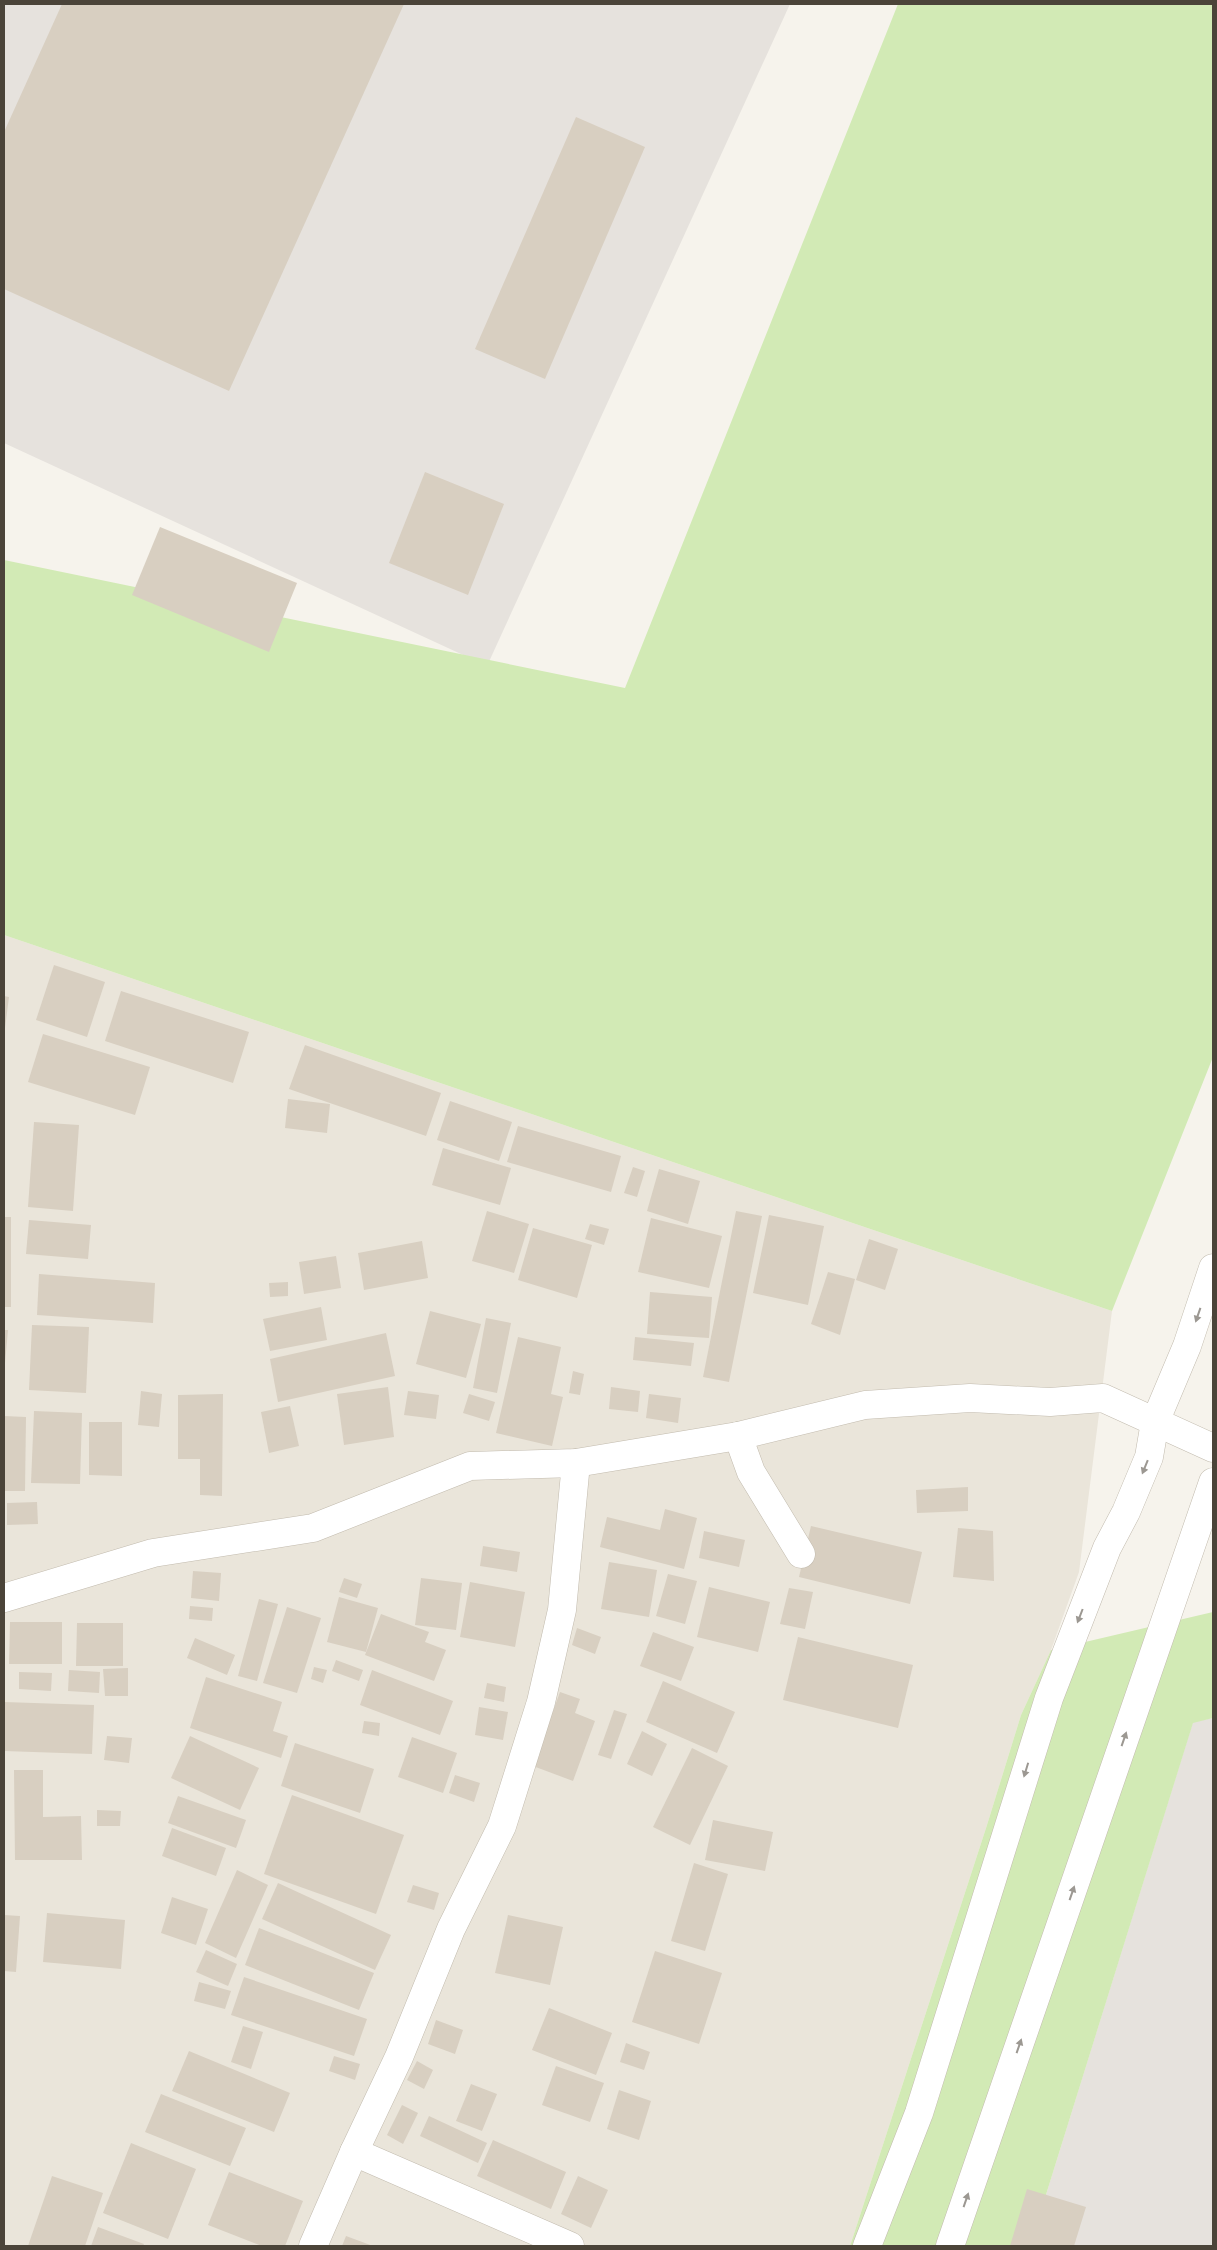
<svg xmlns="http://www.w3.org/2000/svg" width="1217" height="2250" font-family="Overpass,sans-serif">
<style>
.residential{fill:#eae5da}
.industrial{fill:#e6e2dd}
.green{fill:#d2eab5}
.building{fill:#d8cfc1}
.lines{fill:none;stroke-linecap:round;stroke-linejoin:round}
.minor-casing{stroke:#c2bbae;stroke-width:29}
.minor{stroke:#fff;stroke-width:28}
.oneway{fill:#9c9892}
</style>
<rect width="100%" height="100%" fill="#f6f3ec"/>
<path class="residential" d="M 4,935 L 1112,1311 L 1079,1572 L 1051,1650 L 1021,1715 L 987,1825 L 850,2246 L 4,2246 Z"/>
<g class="industrial">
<path d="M 4,4 L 790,4 L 487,666 L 4,443 Z"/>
<path d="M 1213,1718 L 1213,2246 L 1030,2246 L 1193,1722 Z"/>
</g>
<g class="green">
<path d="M 898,4 L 1213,4 L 1213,1057 L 1112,1311 L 4,935 L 4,560 L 625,688 Z"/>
<path d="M 1213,1612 L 1213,1718 L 1193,1723 L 1030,2246 L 850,2246 L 987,1825 L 1021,1715 L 1051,1650 Z"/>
</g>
<g class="building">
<path d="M 62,4 L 404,4 L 229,391 L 4,289 L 4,132 Z"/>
<path d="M 576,117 L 645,147 L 545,379 L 475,349 Z"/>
<path d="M 425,472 L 504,504 L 468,595 L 389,563 Z"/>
<path d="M 160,527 L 297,583 L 269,652 L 132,595 Z"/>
<path d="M 54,965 L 105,982 L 87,1037 L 36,1020 Z"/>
<path d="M 121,991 L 249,1032 L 233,1083 L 105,1041 Z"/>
<path d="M 4,996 L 9,997 L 5,1028 L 4,1028 Z"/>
<path d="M 43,1034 L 150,1067 L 135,1115 L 28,1082 Z"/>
<path d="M 305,1045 L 441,1093 L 426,1136 L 289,1089 Z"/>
<path d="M 288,1099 L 330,1104 L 327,1133 L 285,1128 Z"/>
<path d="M 450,1101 L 512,1122 L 499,1161 L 437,1140 Z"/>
<path d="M 34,1122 L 79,1125 L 73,1211 L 28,1207 Z"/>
<path d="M 518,1126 L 621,1156 L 611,1192 L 507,1162 Z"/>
<path d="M 443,1148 L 511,1168 L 500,1205 L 432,1185 Z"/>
<path d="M 633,1167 L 645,1171 L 637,1197 L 624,1193 Z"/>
<path d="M 659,1169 L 700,1181 L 688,1224 L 647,1211 Z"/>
<path d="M 487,1211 L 529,1224 L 514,1273 L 472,1261 Z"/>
<path d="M 736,1211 L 762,1216 L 729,1382 L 703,1377 Z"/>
<path d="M 769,1215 L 824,1226 L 808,1305 L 753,1293 Z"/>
<rect x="4" y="1217" width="7" height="90"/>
<path d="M 651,1218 L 722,1236 L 709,1288 L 638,1272 Z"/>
<path d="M 29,1220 L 91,1225 L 88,1259 L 26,1254 Z"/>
<path d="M 590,1224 L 609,1229 L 604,1245 L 585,1239 Z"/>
<path d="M 533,1228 L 592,1245 L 577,1298 L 518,1280 Z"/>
<path d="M 869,1239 L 898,1249 L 885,1290 L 856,1280 Z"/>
<path d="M 422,1241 L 428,1278 L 364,1290 L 358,1253 Z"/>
<path d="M 336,1256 L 341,1288 L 304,1294 L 299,1262 Z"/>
<path d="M 828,1272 L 855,1279 L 840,1335 L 811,1324 Z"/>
<path d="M 39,1274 L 155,1283 L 153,1323 L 37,1315 Z"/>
<path d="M 288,1282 L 288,1296 L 270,1297 L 269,1283 Z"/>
<path d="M 650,1292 L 712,1297 L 709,1338 L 647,1334 Z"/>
<path d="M 321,1307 L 327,1340 L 270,1351 L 263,1319 Z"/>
<path d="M 430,1311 L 481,1324 L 466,1378 L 416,1364 Z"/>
<path d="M 486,1318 L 511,1323 L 497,1393 L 473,1388 Z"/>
<path d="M 32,1325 L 89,1327 L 86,1393 L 29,1390 Z"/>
<path d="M 4,1330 L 8,1330 L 5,1363 L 4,1363 Z"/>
<path d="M 386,1333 L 395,1376 L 278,1402 L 270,1359 Z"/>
<path d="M 518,1337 L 561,1347 L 551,1394 L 563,1397 L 552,1446 L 496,1433 Z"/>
<path d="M 635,1337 L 694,1343 L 691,1366 L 633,1360 Z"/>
<path d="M 573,1371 L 584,1374 L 580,1395 L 569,1393 Z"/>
<path d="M 388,1387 L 394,1437 L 344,1445 L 337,1394 Z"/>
<path d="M 611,1387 L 640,1391 L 638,1412 L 609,1409 Z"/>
<path d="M 141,1391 L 162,1394 L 159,1427 L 138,1425 Z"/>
<path d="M 408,1391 L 439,1395 L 436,1419 L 404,1415 Z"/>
<path d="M 223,1394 L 222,1496 L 200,1495 L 200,1459 L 178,1459 L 178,1395 Z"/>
<path d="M 469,1394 L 495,1402 L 489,1421 L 463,1413 Z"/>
<path d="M 649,1394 L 681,1398 L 678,1423 L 646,1418 Z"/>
<path d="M 290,1406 L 299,1446 L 269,1453 L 261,1412 Z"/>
<path d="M 34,1411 L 82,1413 L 80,1484 L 31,1483 Z"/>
<path d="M 4,1416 L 26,1417 L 25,1491 L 4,1491 Z"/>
<path d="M 89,1422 L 122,1422 L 122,1476 L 89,1475 Z"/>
<path d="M 968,1487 L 968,1511 L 917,1513 L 916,1490 Z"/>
<path d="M 37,1502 L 38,1524 L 7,1525 L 7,1503 Z"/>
<path d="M 665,1509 L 697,1518 L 684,1569 L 600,1547 L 607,1517 L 660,1530 Z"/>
<path d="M 811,1526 L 922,1552 L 910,1604 L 799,1577 Z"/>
<path d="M 958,1528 L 993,1531 L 994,1581 L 953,1577 Z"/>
<path d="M 704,1531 L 745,1540 L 739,1567 L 699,1558 Z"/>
<path d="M 483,1546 L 520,1552 L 517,1572 L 480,1566 Z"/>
<path d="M 609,1562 L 657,1570 L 649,1617 L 601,1609 Z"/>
<path d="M 193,1571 L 221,1573 L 219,1601 L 191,1598 Z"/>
<path d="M 668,1574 L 697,1581 L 685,1624 L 656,1616 Z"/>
<path d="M 344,1578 L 362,1584 L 357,1598 L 339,1592 Z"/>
<path d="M 421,1578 L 462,1583 L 456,1630 L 415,1625 Z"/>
<path d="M 470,1582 L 525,1592 L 515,1647 L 460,1637 Z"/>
<path d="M 709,1587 L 770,1602 L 758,1652 L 697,1637 Z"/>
<path d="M 789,1588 L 813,1592 L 805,1629 L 780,1624 Z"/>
<path d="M 339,1597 L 378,1608 L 366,1652 L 327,1642 Z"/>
<path d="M 259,1599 L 278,1604 L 257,1681 L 238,1676 Z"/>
<path d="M 190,1606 L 213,1608 L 212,1621 L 189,1619 Z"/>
<path d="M 287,1607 L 321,1618 L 297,1693 L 263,1683 Z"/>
<path d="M 381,1614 L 429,1632 L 425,1642 L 446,1650 L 434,1681 L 365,1655 Z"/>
<path d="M 10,1622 L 62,1622 L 62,1664 L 9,1664 Z"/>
<path d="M 77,1623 L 123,1623 L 123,1666 L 76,1666 Z"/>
<path d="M 577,1628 L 601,1637 L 595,1654 L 572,1645 Z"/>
<path d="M 653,1632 L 694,1647 L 681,1681 L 640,1666 Z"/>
<path d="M 798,1637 L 913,1665 L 898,1728 L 783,1700 Z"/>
<path d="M 195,1638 L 235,1655 L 227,1675 L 187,1658 Z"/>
<path d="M 336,1660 L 363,1670 L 359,1681 L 332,1671 Z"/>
<path d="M 314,1667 L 327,1670 L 323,1683 L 311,1679 Z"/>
<path d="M 128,1668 L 128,1696 L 105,1696 L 103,1669 Z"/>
<path d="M 69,1670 L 100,1672 L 99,1693 L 68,1691 Z"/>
<path d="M 372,1670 L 453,1701 L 440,1735 L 360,1705 Z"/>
<path d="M 19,1672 L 52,1673 L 51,1691 L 19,1689 Z"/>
<path d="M 206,1677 L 282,1702 L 273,1731 L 288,1736 L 281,1758 L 190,1728 Z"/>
<path d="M 663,1681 L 735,1712 L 717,1753 L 646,1722 Z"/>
<path d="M 487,1683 L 506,1687 L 504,1702 L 484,1698 Z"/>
<path d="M 560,1692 L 580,1699 L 575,1713 L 595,1721 L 573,1781 L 533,1766 Z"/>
<path d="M 4,1702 L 94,1705 L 92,1754 L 4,1751 Z"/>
<path d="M 479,1707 L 508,1712 L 503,1740 L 475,1735 Z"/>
<path d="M 614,1710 L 627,1714 L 611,1759 L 598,1755 Z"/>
<path d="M 364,1721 L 380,1723 L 379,1736 L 362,1733 Z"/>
<path d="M 642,1731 L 667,1744 L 652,1776 L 627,1764 Z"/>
<path d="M 107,1736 L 132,1738 L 129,1763 L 104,1760 Z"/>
<path d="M 190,1736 L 259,1768 L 240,1810 L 171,1778 Z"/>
<path d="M 412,1737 L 457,1753 L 443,1793 L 398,1777 Z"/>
<path d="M 295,1743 L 374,1769 L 360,1813 L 281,1786 Z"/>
<path d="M 692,1748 L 728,1766 L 690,1845 L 653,1827 Z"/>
<path d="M 14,1770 L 43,1770 L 43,1817 L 81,1816 L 82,1860 L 15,1860 Z"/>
<path d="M 455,1775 L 480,1783 L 474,1802 L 449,1793 Z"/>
<path d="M 292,1795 L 404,1835 L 376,1914 L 264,1874 Z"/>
<path d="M 178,1796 L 246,1820 L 236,1848 L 168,1823 Z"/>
<path d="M 97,1810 L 121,1811 L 120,1826 L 97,1826 Z"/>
<path d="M 713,1820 L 773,1832 L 765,1871 L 705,1860 Z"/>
<path d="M 172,1828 L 226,1848 L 216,1876 L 162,1856 Z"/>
<path d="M 694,1863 L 728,1874 L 705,1951 L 671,1941 Z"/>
<path d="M 237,1870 L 268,1885 L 236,1958 L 205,1943 Z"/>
<path d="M 278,1883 L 391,1935 L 375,1970 L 262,1919 Z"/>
<path d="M 413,1885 L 439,1893 L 434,1910 L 407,1902 Z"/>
<path d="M 172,1897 L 208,1909 L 196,1945 L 161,1933 Z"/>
<path d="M 47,1913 L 125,1920 L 121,1969 L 43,1962 Z"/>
<path d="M 4,1915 L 20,1916 L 16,1972 L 4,1971 Z"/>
<path d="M 508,1915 L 563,1927 L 550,1985 L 495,1973 Z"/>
<path d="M 259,1928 L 374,1973 L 359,2010 L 245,1965 Z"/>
<path d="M 206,1950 L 237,1964 L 228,1986 L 196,1972 Z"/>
<path d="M 655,1951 L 722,1973 L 699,2044 L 632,2022 Z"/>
<path d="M 244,1977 L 367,2019 L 354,2056 L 231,2015 Z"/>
<path d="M 199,1982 L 231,1991 L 225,2009 L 194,2001 Z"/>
<path d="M 549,2008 L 612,2033 L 596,2075 L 532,2050 Z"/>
<path d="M 436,2020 L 463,2030 L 455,2054 L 428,2044 Z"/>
<path d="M 243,2026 L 263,2032 L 251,2069 L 231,2062 Z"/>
<path d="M 626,2043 L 650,2052 L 644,2070 L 620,2062 Z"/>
<path d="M 189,2051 L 290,2093 L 274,2132 L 172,2091 Z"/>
<path d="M 334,2056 L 360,2064 L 355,2080 L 329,2071 Z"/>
<path d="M 417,2061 L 433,2070 L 424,2089 L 407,2080 Z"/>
<path d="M 556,2066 L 604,2083 L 590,2122 L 542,2105 Z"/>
<path d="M 471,2084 L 497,2094 L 482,2131 L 456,2121 Z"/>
<path d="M 619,2090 L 651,2101 L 639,2140 L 607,2129 Z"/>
<path d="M 161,2094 L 246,2128 L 230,2166 L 145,2132 Z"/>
<path d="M 402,2105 L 418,2113 L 403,2144 L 387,2135 Z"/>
<path d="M 429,2116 L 487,2143 L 478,2163 L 420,2136 Z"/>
<path d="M 493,2140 L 566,2172 L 551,2209 L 477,2176 Z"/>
<path d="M 131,2143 L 196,2169 L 168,2239 L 103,2213 Z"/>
<path d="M 229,2172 L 303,2201 L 285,2246 L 262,2246 L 208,2225 Z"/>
<path d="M 52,2176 L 103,2193 L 85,2246 L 28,2246 Z"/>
<path d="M 578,2176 L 608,2190 L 591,2228 L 561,2214 Z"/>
<path d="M 1027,2189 L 1086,2207 L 1074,2246 L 1010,2246 Z"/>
<path d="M 98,2227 L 144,2244 L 143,2246 L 91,2246 Z"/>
<path d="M 346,2236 L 373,2246 L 342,2246 Z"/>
</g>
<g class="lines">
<g class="minor-casing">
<g id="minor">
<path d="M 738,1436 L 751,1472 L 801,1554"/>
<path d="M 4,1598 L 153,1553 L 313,1528 L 470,1466 L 576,1463 L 738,1436 L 865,1405 L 970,1398 L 1050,1402 L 1103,1398 L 1213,1448"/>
<path d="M 354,2152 L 570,2246"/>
<path d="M 313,2246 L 354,2152 L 399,2057 L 451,1929 L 502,1826 L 541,1702 L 562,1610 L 576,1463"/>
<path d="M 867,2246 L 919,2113 L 1049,1698 L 1107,1548 L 1126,1512 L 1149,1457 L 1155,1422 L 1187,1346 L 1213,1268"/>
<path d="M 950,2246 L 1213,1482"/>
</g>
</g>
<use href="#minor" class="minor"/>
</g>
<defs><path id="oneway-solid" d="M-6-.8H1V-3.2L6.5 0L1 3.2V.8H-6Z" transform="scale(1.25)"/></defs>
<g class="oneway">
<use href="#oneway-solid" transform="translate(1198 1315) rotate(109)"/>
<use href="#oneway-solid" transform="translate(1145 1467) rotate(112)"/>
<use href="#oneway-solid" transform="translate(1080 1616) rotate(111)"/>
<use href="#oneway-solid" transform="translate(1124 1739) rotate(-71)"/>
<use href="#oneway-solid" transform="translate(1026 1770) rotate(107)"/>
<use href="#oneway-solid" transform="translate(1072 1893) rotate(-71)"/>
<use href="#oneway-solid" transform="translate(1019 2046) rotate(-71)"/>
<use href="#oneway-solid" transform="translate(966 2200) rotate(-71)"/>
</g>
<rect width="1217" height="2250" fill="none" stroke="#4b4439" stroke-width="10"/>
</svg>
